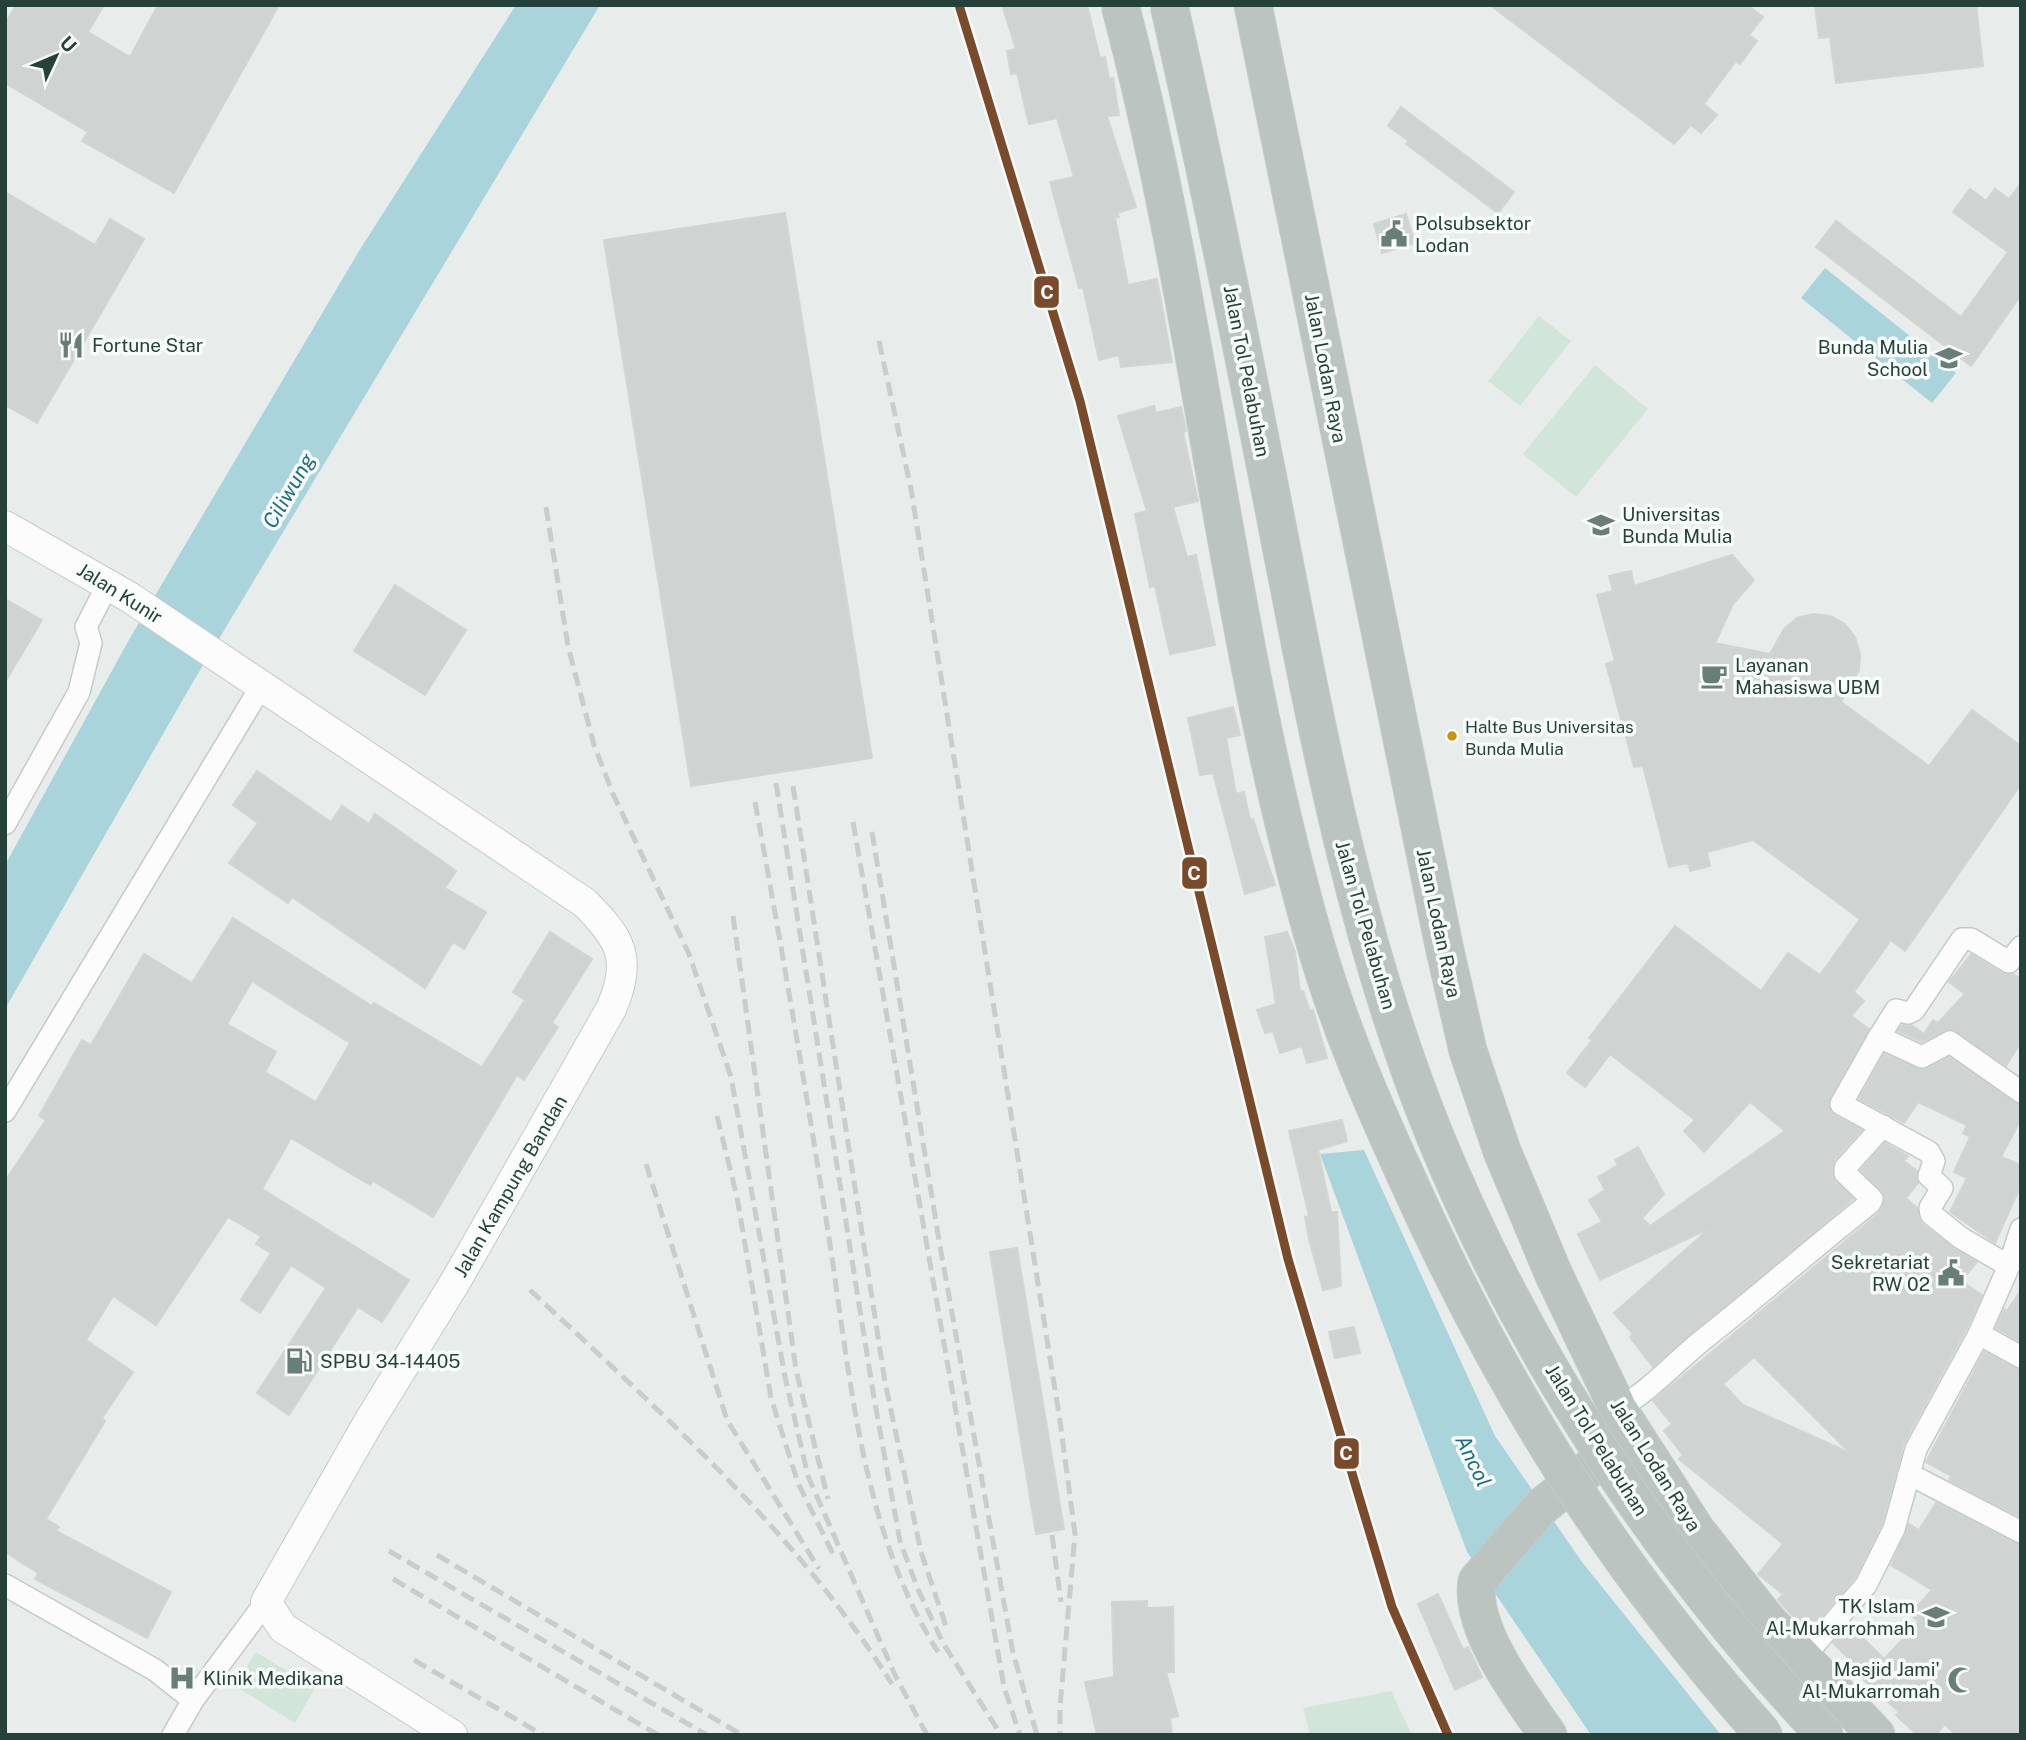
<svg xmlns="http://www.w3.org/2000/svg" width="2026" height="1740" font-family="'Public Sans',sans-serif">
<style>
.green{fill:#d1e6d8}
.water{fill:#a9d4db}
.building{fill:#cfd4d2;stroke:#d1d6d4;stroke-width:2;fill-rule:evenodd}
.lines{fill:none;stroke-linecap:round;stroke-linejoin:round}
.street-casing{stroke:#c5cac8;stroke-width:24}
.secondary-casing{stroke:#c3cbc8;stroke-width:32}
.highway-casing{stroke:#c3ccc9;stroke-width:39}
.street{stroke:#fcfcfc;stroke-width:21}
.secondary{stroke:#fcfcfc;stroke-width:30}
.highway{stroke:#bcc4c2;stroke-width:37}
.rail{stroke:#c9cdcc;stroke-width:5;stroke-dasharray:14 7;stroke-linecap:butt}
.highway-bridge-casing{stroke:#c3ccc9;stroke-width:39;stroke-linecap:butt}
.highway-bridge{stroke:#bcc4c2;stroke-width:37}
.rail-1-casing{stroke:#f7fbf9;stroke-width:14}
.rail-1{stroke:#7a4b2a;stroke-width:9}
.bus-dot{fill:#cd920c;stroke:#f7fbf9;stroke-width:2.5}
.labels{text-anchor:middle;stroke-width:7;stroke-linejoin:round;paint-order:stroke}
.bus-label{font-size:17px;fill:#24423a;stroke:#f7fbf9;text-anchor:start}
.poi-label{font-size:19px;fill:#24423a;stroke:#f7fbf9;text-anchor:start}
.street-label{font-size:19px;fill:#24423a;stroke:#f7fbf9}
.water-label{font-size:21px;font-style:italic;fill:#1c6f80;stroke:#f7fbf9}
.line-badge{stroke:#f7fbf9;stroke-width:2.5}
.badge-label{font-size:19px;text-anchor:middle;font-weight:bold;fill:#fff}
</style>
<rect width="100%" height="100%" fill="#e8edeb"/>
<g class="green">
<path d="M 1539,316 L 1571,341 L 1520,406 L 1488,381 Z"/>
<path d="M 1595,365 L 1648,409 L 1576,497 L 1523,454 Z"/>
<path d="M 256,1652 L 315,1688 L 295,1723 L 235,1686 Z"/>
<path d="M 1391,1691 L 1412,1735 L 1310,1735 L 1303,1708 Z"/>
</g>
<g class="water">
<path d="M 516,5 L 600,5 L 193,682 L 5,1009 L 5,865 L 130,638 L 359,251 Z"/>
<path d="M 1825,268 L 1956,373 L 1932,403 L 1801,298 Z"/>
<path d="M 1364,1150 L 1495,1436 L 1582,1562 L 1721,1735 L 1591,1735 L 1467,1552 L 1320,1154 Z"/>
</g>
<g class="building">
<path d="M 16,5 L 104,5 L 88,32 L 130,57 L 158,5 L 279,5 L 174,193 L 82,141 L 88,132 L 5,83 L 5,24 Z"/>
<path d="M 1002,5 L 1087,5 L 1100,58 L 1105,57 L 1109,79 L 1113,78 L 1119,115 L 1107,116 L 1136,207 L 1117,213 L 1119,217 L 1115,218 L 1128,285 L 1157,279 L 1172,362 L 1121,367 L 1119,355 L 1099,360 L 1083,287 L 1079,288 L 1050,182 L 1074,177 L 1057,118 L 1029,124 L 1017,73 L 1011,74 L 1007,51 L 1016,49 Z"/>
<path d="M 1490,5 L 1747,5 L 1763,17 L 1749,35 L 1757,41 L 1740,64 L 1736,61 L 1704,104 L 1717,115 L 1701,133 L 1691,125 L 1674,144 Z"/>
<path d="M 1815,5 L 1976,5 L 1983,66 L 1836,83 L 1830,37 L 1819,38 Z"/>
<path d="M 1401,107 L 1514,192 L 1498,213 L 1406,144 L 1409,141 L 1388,126 Z"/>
<path d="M 2021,183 L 2021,295 L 1971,366 L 1816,247 L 1836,221 L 1961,317 L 2008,252 L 1953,212 L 1970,189 L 1986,201 L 1995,189 L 2009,199 Z"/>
<path d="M 5,192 L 95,245 L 110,219 L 144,239 L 37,423 L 5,405 Z"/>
<path d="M 785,213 L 872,758 L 691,786 L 604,240 Z"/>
<path d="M 1406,214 L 1415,243 L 1382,253 L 1374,224 Z"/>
<path d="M 1154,406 L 1156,413 L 1181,407 L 1186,431 L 1183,432 L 1198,501 L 1173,507 L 1187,557 L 1196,555 L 1215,645 L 1170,654 L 1155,586 L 1150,587 L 1135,514 L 1147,511 L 1118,416 Z"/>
<path d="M 1732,555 L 1754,580 L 1733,604 L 1715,643 L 1770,654 L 1784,629 L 1797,618 L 1813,614 L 1830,616 L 1845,624 L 1855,637 L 1860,654 L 1859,670 L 1841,702 L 1929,766 L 1972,710 L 2021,746 L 2021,784 L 1905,951 L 1891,940 L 1854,992 L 1864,1001 L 1851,1016 L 1869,1029 L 1828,1103 L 1834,1115 L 1862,1130 L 1835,1159 L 1832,1168 L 1836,1182 L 1853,1199 L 1653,1367 L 1630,1337 L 1633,1334 L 1614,1313 L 1710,1228 L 1600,1280 L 1578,1234 L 1602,1222 L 1589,1200 L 1605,1190 L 1598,1177 L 1618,1165 L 1615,1160 L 1638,1147 L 1664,1194 L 1642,1218 L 1650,1226 L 1785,1131 L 1750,1102 L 1704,1152 L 1684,1131 L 1695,1120 L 1610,1054 L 1585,1087 L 1567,1073 L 1592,1040 L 1589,1038 L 1675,926 L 1761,991 L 1788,953 L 1820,975 L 1860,919 L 1753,840 L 1707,852 L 1710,866 L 1690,871 L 1688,863 L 1669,867 L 1643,766 L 1634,767 L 1606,664 L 1615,661 L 1597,595 L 1613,591 L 1609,576 L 1631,571 L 1634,586 Z"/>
<path d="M 395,585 L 466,630 L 425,695 L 354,651 Z"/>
<path d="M 5,599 L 42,620 L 5,682 Z"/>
<path d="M 1233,707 L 1240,735 L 1226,738 L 1236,794 L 1244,792 L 1250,820 L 1253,819 L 1275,885 L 1245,894 L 1213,773 L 1200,775 L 1188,718 Z"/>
<path d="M 257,771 L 331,822 L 342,806 L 369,824 L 375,814 L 456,871 L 445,888 L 486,912 L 464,949 L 453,942 L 425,988 L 292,897 L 288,903 L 229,863 L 258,823 L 233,805 Z"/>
<path d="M 233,918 L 372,1006 L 374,1003 L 482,1067 L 525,1000 L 513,992 L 550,932 L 592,959 L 552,1023 L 558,1027 L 524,1080 L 517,1075 L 433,1217 L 373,1181 L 370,1185 L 291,1138 L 262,1189 L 409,1280 L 382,1322 L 358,1307 L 289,1415 L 257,1393 L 326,1288 L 291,1265 L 260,1313 L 241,1300 L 271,1253 L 256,1244 L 261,1236 L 228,1217 L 156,1325 L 113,1296 L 86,1340 L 133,1372 L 102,1418 L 105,1421 L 46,1519 L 59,1527 L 56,1531 L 171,1592 L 147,1638 L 35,1579 L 38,1573 L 5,1552 L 5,1181 L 46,1120 L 39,1116 L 82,1040 L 91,1045 L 144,954 L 192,983 ZM 252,981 L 350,1043 L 316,1102 L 265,1072 L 276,1052 L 227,1024 Z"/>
<path d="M 1287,932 L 1295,952 L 1300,992 L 1303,991 L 1310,1011 L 1313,1010 L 1327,1058 L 1307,1063 L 1302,1046 L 1280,1053 L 1273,1031 L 1265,1033 L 1257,1010 L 1276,1004 L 1265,937 Z"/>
<path d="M 1971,954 L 2002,973 L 2013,974 L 2021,979 L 2021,1042 L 2006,1066 L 1952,1029 L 1922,1042 L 1898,1031 L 1903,1025 L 1911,1025 L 1924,1034 L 1933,1020 L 1938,1023 L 1965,994 L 1949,982 Z"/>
<path d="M 1884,1054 L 1922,1070 L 1949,1057 L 2021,1105 L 2021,1119 L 2001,1157 L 2021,1165 L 2021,1185 L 1995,1243 L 1950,1212 L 1967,1178 L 1954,1172 L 1970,1137 L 1963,1133 L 1967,1125 L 1918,1102 L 1904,1123 L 1859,1099 Z"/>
<path d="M 1342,1120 L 1347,1141 L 1318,1150 L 1331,1212 L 1337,1212 L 1341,1286 L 1323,1290 L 1309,1239 L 1305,1217 L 1309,1216 L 1289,1131 Z"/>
<path d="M 1885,1143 L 1908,1156 L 1904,1161 L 1917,1171 L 1918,1183 L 1906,1198 L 1917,1208 L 1922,1224 L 1977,1262 L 1961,1281 L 1982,1295 L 1967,1328 L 1904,1443 L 1882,1524 L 1855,1578 L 1808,1632 L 1778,1600 L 1783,1594 L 1758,1574 L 1783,1544 L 1679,1459 L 1683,1455 L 1664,1431 L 1672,1424 L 1653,1401 L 1879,1213 L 1885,1196 L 1861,1170 ZM 1754,1357 L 1850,1453 L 1743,1405 L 1723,1384 Z"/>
<path d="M 1017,1248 L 1064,1529 L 1036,1534 L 990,1252 Z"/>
<path d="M 2021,1290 L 2021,1342 L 1996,1328 L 2004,1309 L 2007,1311 Z"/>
<path d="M 1354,1327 L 1360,1353 L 1335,1358 L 1329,1332 Z"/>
<path d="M 1984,1352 L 2021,1370 L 2021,1517 L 1949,1480 L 1951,1476 L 1926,1462 Z"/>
<path d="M 1936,1503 L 2021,1545 L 2021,1735 L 1956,1735 L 1945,1724 L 1936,1735 L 1917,1735 L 1896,1715 L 1899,1712 L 1864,1680 L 1867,1677 L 1833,1643 L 1849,1624 L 1884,1659 L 1919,1622 L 1910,1614 L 1932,1590 L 1891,1565 L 1909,1524 L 1919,1530 Z"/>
<path d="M 1438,1594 L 1463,1650 L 1468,1647 L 1482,1677 L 1455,1690 L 1418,1604 Z"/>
<path d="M 1147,1601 L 1147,1608 L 1173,1607 L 1174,1672 L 1166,1672 L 1178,1716 L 1170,1718 L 1172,1735 L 1097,1735 L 1085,1682 L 1114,1677 L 1112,1602 Z"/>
</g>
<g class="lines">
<g class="street-casing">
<g id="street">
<path d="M 5,824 L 79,692 L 91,643 L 86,627 L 108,584"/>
<path d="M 1879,1037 L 1896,1010 L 1908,1013 L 1914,1010 L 1962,939 L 1971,939 L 2009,962 L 2021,947"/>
<path d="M 5,1111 L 262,685"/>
<path d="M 2009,1266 L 1961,1238 L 1931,1214 L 1930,1208 L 1942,1188 L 1929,1176 L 1934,1161 L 1929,1152 L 1841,1104 L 1879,1037 L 1922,1057 L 1950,1042 L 2021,1092"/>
<path d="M 1979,1334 L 2021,1357"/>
<path d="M 1618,1409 C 1651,1390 1676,1361 1705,1338 C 1761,1294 1814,1247 1870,1203 L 1872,1199 L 1845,1173 L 1845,1168 L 1883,1126"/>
<path d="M 1909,1474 L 2021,1532"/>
<path d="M 5,1585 L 155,1670 L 193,1700"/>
<path d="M 1802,1659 L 1866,1585 L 1894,1529 L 1916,1449 L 1979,1334 L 2009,1266 L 2021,1229"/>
<path d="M 173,1735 L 193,1700 L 266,1602"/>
</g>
</g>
<g class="secondary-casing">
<path id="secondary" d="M 5,526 L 129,597 L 585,903 C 621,939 633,960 611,1009 L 454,1284 L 370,1420 L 266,1602 L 283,1628 L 452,1735"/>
</g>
<g class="highway-casing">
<g id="highway">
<path d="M 1253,5 L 1444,946 L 1468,1051 L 1502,1151 L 1554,1275 L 1618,1409 L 1696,1530 L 1766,1619 L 1876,1735"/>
<path d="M 1548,1735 C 1521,1696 1469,1629 1477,1581 L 1540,1508 L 1629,1437"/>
</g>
</g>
<use href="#street" class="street"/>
<use href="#secondary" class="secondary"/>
<use href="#highway" class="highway"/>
<g class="rail">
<path d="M 879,341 L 911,489 L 1060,1421 L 1075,1534 L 1060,1707 L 1060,1735"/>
<path d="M 546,507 L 568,646 L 594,745 L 613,794 L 689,954 L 731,1077 L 785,1377 L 808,1476 L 895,1675 L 927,1735"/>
<path d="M 776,783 L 874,1398 L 900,1541 L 917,1587 L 943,1643 L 1001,1735"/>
<path d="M 793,786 L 885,1382 L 921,1552 L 948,1632"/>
<path d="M 755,802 C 781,943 805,1084 827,1225 C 850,1369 859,1526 938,1652"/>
<path d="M 853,822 L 1004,1687 L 1020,1735"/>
<path d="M 872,832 L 940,1246 L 1013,1653 L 1037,1735"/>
<path d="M 733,916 L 796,1370 L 828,1499"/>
<path d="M 717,1116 L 737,1197 L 771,1398 L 798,1483 L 833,1554"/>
<path d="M 646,1164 L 727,1420 L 819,1569"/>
<path d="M 530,1290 C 660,1412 797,1532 892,1684"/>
<path d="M 1052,1535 L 1061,1602"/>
<path d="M 389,1551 L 707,1735"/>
<path d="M 437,1555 L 742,1735"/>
<path d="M 393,1579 L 658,1735"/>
<path d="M 414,1660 L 543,1735"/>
</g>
<g class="highway-bridge-casing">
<g id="highway-bridge">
<path d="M 1120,5 C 1202,315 1227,638 1316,946 C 1339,1025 1371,1100 1405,1174 C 1500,1386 1609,1562 1764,1735"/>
<path d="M 1169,5 C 1211,190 1248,375 1284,561 C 1322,756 1360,952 1435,1136 C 1526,1358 1660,1561 1825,1735"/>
</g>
</g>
<use href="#highway-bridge" class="highway-bridge"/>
<g class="rail-1-casing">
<path id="rail-1" d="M 959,5 L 1080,401 L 1288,1259 L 1392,1607 L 1448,1735"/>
</g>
<use href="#rail-1" class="rail-1"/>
</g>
<defs>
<g id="civic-bare" transform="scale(2.1)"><path d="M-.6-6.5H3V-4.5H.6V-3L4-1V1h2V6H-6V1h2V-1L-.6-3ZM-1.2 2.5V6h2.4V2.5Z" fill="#697e78" stroke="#f7fbf9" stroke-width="2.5" paint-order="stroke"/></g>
<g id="restaurant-bare" transform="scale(2.1)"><path d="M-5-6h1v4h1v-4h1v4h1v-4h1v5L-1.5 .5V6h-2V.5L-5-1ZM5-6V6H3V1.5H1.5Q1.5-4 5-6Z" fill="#697e78" stroke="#f7fbf9" stroke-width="2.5" paint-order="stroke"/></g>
<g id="school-bare" transform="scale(2.1)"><path d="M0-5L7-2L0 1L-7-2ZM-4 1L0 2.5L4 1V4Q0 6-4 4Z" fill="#697e78" stroke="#f7fbf9" stroke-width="2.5" paint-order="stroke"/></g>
<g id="university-bare" transform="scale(2.1)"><path d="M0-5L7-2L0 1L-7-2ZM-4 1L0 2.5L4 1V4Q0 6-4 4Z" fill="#697e78" stroke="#f7fbf9" stroke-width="2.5" paint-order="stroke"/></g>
<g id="cafe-bare" transform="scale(2.1)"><path d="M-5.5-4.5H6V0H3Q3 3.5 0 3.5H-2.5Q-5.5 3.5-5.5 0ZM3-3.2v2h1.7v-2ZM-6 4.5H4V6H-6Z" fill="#697e78" stroke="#f7fbf9" stroke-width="2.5" paint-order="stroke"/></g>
<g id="fuel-bare" transform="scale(2.1)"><path d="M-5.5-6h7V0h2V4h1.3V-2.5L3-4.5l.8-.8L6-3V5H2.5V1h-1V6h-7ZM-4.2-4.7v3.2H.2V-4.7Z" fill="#697e78" stroke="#f7fbf9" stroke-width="2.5" paint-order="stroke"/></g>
<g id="hospital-bare" transform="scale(2.1)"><path d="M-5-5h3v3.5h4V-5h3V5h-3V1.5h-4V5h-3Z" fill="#697e78" stroke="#f7fbf9" stroke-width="2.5" paint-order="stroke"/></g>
<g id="mosque-bare" transform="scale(2.1)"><path d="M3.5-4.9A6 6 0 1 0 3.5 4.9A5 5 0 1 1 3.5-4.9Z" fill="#697e78" stroke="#f7fbf9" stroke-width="2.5" paint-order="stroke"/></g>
</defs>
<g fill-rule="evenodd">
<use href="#civic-bare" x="1394" y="234"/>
<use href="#restaurant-bare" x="71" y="345"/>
<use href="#school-bare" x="1949" y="358"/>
<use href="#university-bare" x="1601" y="525"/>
<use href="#cafe-bare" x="1714" y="676"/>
<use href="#civic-bare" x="1951" y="1273"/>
<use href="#fuel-bare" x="299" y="1361"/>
<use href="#school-bare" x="1936" y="1617"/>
<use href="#hospital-bare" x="182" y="1678"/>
<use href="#mosque-bare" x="1961" y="1680"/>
</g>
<circle class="bus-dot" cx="1452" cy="736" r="6"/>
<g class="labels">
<g class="bus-label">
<text x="1465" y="733">Halte Bus Universitas<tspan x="1465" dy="22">Bunda Mulia</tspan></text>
</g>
<g class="poi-label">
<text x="1415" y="230">Polsubsektor<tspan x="1415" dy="22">Lodan</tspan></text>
<text x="92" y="352">Fortune Star</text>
<text x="1928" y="354" text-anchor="end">Bunda Mulia<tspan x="1928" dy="22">School</tspan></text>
<text x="1622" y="521">Universitas<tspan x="1622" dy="22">Bunda Mulia</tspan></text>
<text x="1735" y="672">Layanan<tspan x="1735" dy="22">Mahasiswa UBM</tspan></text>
<text x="1930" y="1269" text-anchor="end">Sekretariat<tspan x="1930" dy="22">RW 02</tspan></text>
<text x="320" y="1368">SPBU 34-14405</text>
<text x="1915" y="1613" text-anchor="end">TK Islam<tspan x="1915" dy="22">Al-Mukarrohmah</tspan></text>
<text x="1940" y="1676" text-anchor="end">Masjid Jami'<tspan x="1940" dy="22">Al-Mukarromah</tspan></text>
<text x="203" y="1685">Klinik Medikana</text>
</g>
<g class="street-label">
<text transform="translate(1326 368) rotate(79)" y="7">Jalan Lodan Raya</text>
<text transform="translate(1247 371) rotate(79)" y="7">Jalan Tol Pelabuhan</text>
<text transform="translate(120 593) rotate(32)" y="7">Jalan Kunir</text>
<text transform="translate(1439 923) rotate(78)" y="7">Jalan Lodan Raya</text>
<text transform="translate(1366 925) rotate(74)" y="7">Jalan Tol Pelabuhan</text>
<text transform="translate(510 1186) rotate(-60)" y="7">Jalan Kampung Bandan</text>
<text transform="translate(1597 1440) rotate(58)" y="7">Jalan Tol Pelabuhan</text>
<text transform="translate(1656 1465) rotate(58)" y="7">Jalan Lodan Raya</text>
</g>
<g class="water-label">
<text transform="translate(289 491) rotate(-60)" y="7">Ciliwung</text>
<text transform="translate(1473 1461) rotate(64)" y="7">Ancol</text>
</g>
</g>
<g class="line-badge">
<rect x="1033" y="275" width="27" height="34" rx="7" fill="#7a4b2a"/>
<rect x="1181" y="856" width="27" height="34" rx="7" fill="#7a4b2a"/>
<rect x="1333" y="1437" width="27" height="33" rx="7" fill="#7a4b2a"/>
</g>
<g class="badge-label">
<text x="1047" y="299">C</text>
<text x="1194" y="880">C</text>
<text x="1346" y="1460">C</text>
</g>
<rect width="2026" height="1740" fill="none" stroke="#24423a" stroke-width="14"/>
<g transform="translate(56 56) rotate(46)" stroke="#f7fbf9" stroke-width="5" paint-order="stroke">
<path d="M0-5L12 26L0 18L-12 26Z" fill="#24423a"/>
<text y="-10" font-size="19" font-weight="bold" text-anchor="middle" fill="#24423a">U</text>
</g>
</svg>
